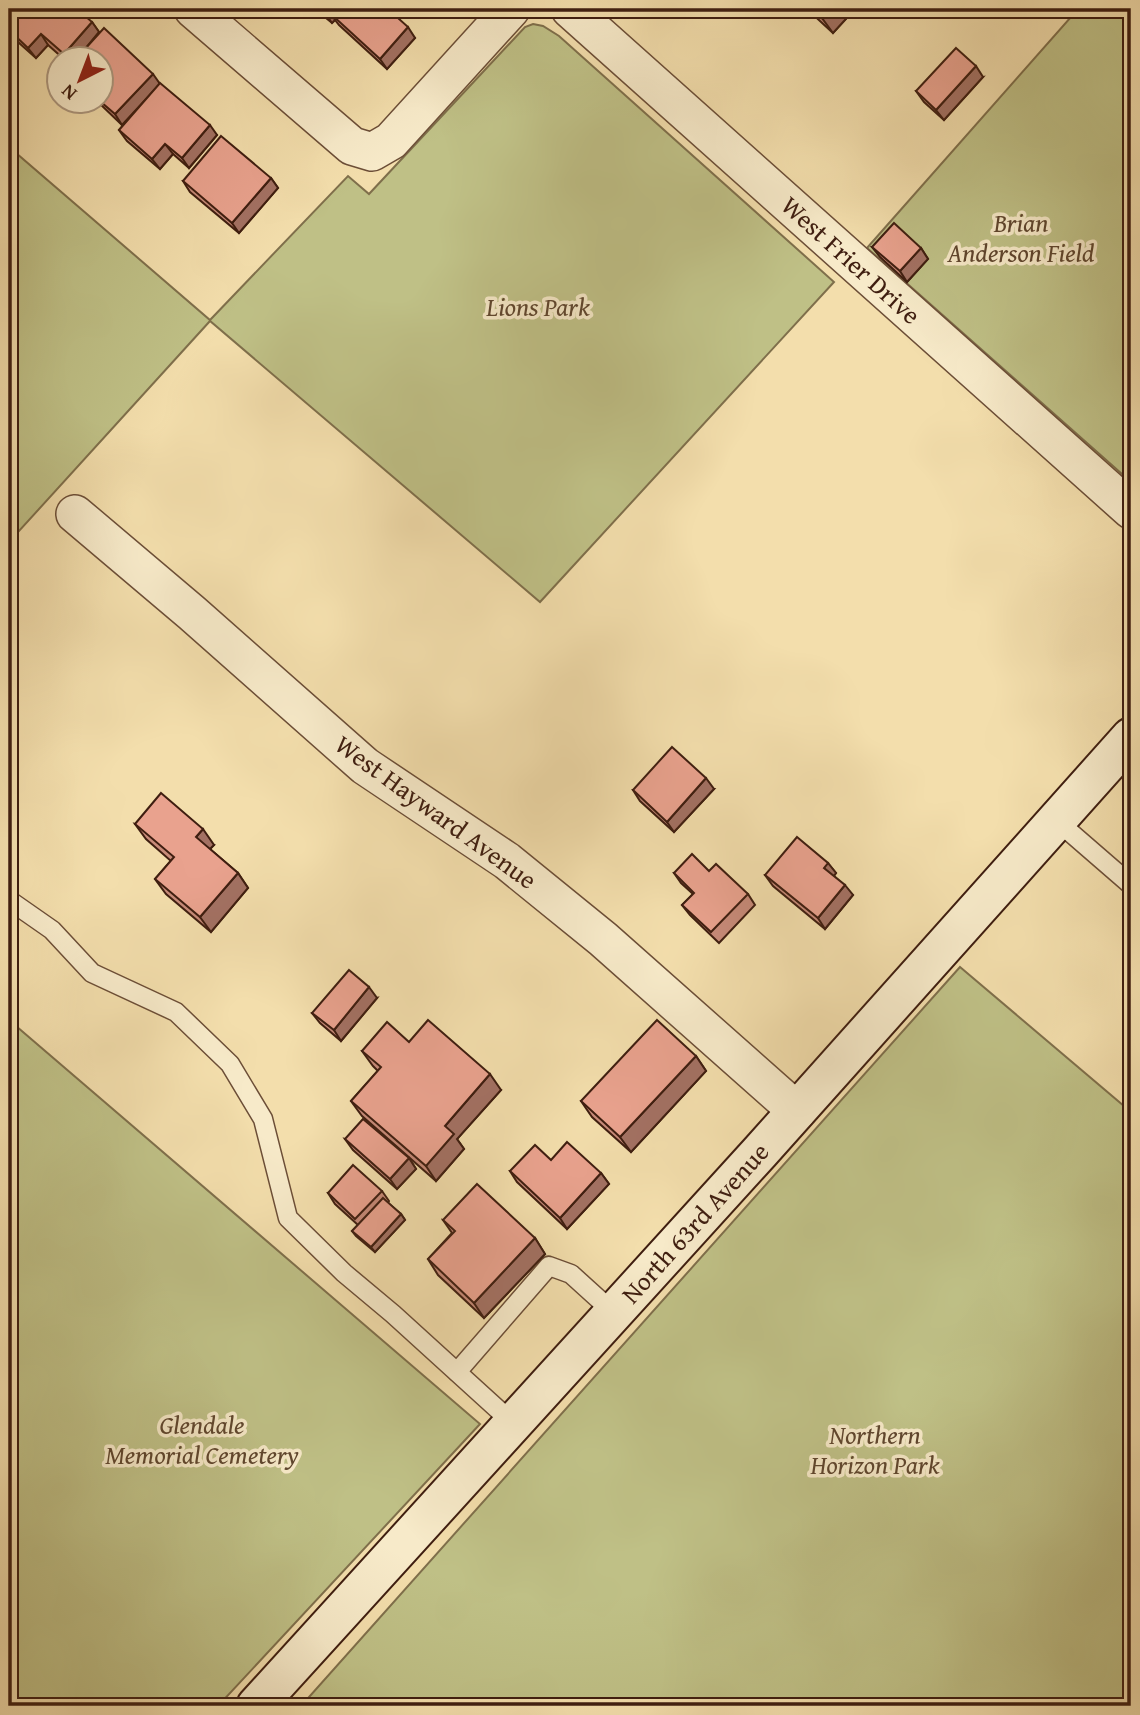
<svg xmlns="http://www.w3.org/2000/svg" width="1140" height="1715" font-family="'Gentium Book Plus',serif">
<style>
.green{fill:#bfc086;stroke:#7f6f4b;stroke-width:2}
.lines{fill:none;stroke-linecap:round;stroke-linejoin:round}
.lane-casing{stroke:#6c4e37;stroke-width:21}
.street-casing{stroke:#6c4e37;stroke-width:40}
.secondary-casing{stroke:#3f1e10;stroke-width:42}
.lane{stroke:#f7eac9;stroke-width:18}
.street{stroke:#f7eac9;stroke-width:37}
.secondary{stroke:#f7eac9;stroke-width:38}
.wall{fill:#c88b7a;stroke:#3f1e10;stroke-width:2}
.shaded-wall{fill:#a37163;stroke:#3f1e10;stroke-width:2}
.building{fill:#e9a28e;stroke:#3f1e10;stroke-width:2}
.labels{text-anchor:middle;stroke-width:7;stroke-linejoin:round;paint-order:stroke}
.park-label{font-size:26px;font-style:italic;fill:#5f462e;stroke:#f7eac9}
.street-label{font-size:26px;fill:#3f1e10;stroke:#f7eac9}
</style>
<rect width="100%" height="100%" fill="#f3deac"/>
<filter id="stains"><feTurbulence type="fractalNoise" baseFrequency=".00286" numOctaves="4"/><feColorMatrix values="0 0 0 0 .2 0 0 0 0 .09 0 0 0 0 .02 0 0 0 .5 -.17"/></filter>
<radialGradient id="worn" r=".72"><stop offset=".6" stop-color="#630" stop-opacity="0"/><stop offset="1" stop-color="#630" stop-opacity=".3"/></radialGradient>
<g class="green">
<path d="M 1078,9 L 1131,9 L 1131,482 L 867,248 Z"/>
<path d="M 533,24 L 543,26 L 559,36 L 834,282 L 540,602 L 210,321 L 9,542 L 9,147 L 210,320 L 348,176 L 369,194 L 525,27 Z"/>
<path d="M 960,967 L 1131,1112 L 1131,1706 L 301,1706 Z"/>
<path d="M 9,1020 L 480,1424 L 218,1706 L 9,1706 Z"/>
</g>
<g class="lines">
<g class="lane-casing">
<g id="lane">
<path d="M 1056,820 L 1131,885"/>
<path d="M 9,900 L 52,930 L 92,973 L 176,1012 L 230,1064 L 263,1119 L 288,1218 L 344,1273 L 393,1314 L 514,1424"/>
<path d="M 457,1372 L 549,1266 L 571,1274 L 614,1313"/>
</g>
</g>
<g class="street-casing">
<g id="street">
<path d="M 193,9 L 352,146 L 372,152 L 391,141 L 511,9"/>
<path d="M 570,9 L 1131,510"/>
<path d="M 75,514 L 192,613 L 365,766 L 507,861 L 603,939 L 797,1111"/>
</g>
</g>
<g class="secondary-casing">
<path id="secondary" d="M 256,1706 L 760,1152 L 1131,737"/>
</g>
<use href="#lane" class="lane"/>
<use href="#street" class="street"/>
<use href="#secondary" class="secondary"/>
</g>
<g class="wall">
<path d="M 315,9 L 388,9 L 415,38 L 387,69 L 339,25 L 335,20 L 332,23 Z"/>
<path d="M 807,9 L 855,9 L 833,33 Z"/>
<path d="M 9,19 L 92,22 L 99,32 L 159,83 L 217,135 L 189,168 L 173,154 L 160,169 L 127,141 L 119,130 L 146,99 L 122,125 L 98,102 L 102,102 L 102,60 L 65,60 L 48,45 L 36,58 L 9,34 Z"/>
<path d="M 983,77 L 944,120 L 924,102 L 916,91 Z"/>
<path d="M 271,178 L 278,188 L 239,233 L 190,192 L 183,181 Z"/>
<path d="M 872,247 L 921,248 L 928,259 L 907,282 L 880,257 Z"/>
<path d="M 714,789 L 674,832 L 640,801 L 633,790 Z"/>
<path d="M 135,824 L 214,845 L 210,849 L 238,873 L 248,888 L 211,932 L 166,894 L 155,879 L 171,861 L 146,839 Z"/>
<path d="M 828,863 L 836,873 L 834,876 L 853,895 L 825,929 L 773,886 L 765,875 Z"/>
<path d="M 709,871 L 748,894 L 755,905 L 719,943 L 690,915 L 682,905 L 693,894 L 681,883 L 674,873 Z"/>
<path d="M 377,998 L 341,1041 L 320,1023 L 312,1013 Z"/>
<path d="M 409,1042 L 501,1090 L 457,1139 L 464,1149 L 436,1181 L 362,1116 L 351,1101 L 378,1071 L 373,1066 L 362,1051 Z"/>
<path d="M 696,1056 L 706,1071 L 631,1152 L 592,1117 L 581,1101 Z"/>
<path d="M 345,1139 L 409,1158 L 416,1169 L 397,1189 L 353,1150 Z"/>
<path d="M 510,1171 L 601,1173 L 609,1184 L 567,1229 L 517,1182 Z"/>
<path d="M 382,1191 L 389,1201 L 388,1203 L 401,1214 L 405,1220 L 375,1252 L 356,1236 L 352,1231 L 358,1225 L 335,1204 L 328,1193 Z"/>
<path d="M 443,1220 L 535,1238 L 545,1254 L 484,1318 L 438,1275 L 428,1259 L 452,1233 Z"/>
</g>
<g class="shaded-wall">
<path d="M 328,9 L 345,9 L 332,15 L 335,20 L 332,23 L 325,13 Z"/>
<path d="M 831,9 L 855,9 L 833,33 L 822,18 Z"/>
<path d="M 92,22 L 99,32 L 76,60 L 67,60 L 64,54 Z"/>
<path d="M 408,27 L 415,38 L 387,69 L 380,59 Z"/>
<path d="M 41,34 L 48,45 L 36,58 L 28,48 Z"/>
<path d="M 976,66 L 983,77 L 944,120 L 936,110 Z"/>
<path d="M 153,74 L 160,84 L 122,125 L 115,114 Z"/>
<path d="M 210,125 L 217,135 L 189,168 L 182,158 Z"/>
<path d="M 165,144 L 173,154 L 160,169 L 152,159 Z"/>
<path d="M 271,178 L 278,188 L 239,233 L 232,223 Z"/>
<path d="M 921,248 L 928,259 L 907,282 L 900,271 Z"/>
<path d="M 706,778 L 714,789 L 674,832 L 667,822 Z"/>
<path d="M 203,829 L 214,845 L 207,852 L 196,837 Z"/>
<path d="M 828,863 L 836,873 L 832,878 L 824,868 Z"/>
<path d="M 238,873 L 248,888 L 211,932 L 200,917 Z"/>
<path d="M 845,885 L 853,895 L 825,929 L 818,918 Z"/>
<path d="M 369,987 L 377,998 L 341,1041 L 334,1030 Z"/>
<path d="M 696,1056 L 706,1071 L 631,1152 L 620,1137 Z"/>
<path d="M 490,1074 L 501,1090 L 457,1139 L 464,1149 L 436,1181 L 426,1166 L 445,1126 Z"/>
<path d="M 409,1158 L 416,1169 L 397,1189 L 390,1179 Z"/>
<path d="M 601,1173 L 609,1184 L 567,1229 L 560,1218 Z"/>
<path d="M 401,1214 L 405,1220 L 375,1252 L 371,1247 Z"/>
<path d="M 535,1238 L 545,1254 L 484,1318 L 474,1303 Z"/>
</g>
<g class="building">
<path d="M 17,9 L 77,9 L 92,22 L 64,54 L 41,34 L 28,48 L 9,30 L 9,19 Z"/>
<path d="M 320,9 L 328,9 L 325,13 Z"/>
<path d="M 337,9 L 388,9 L 408,27 L 380,59 L 332,15 Z"/>
<path d="M 813,9 L 831,9 L 822,18 Z"/>
<path d="M 104,28 L 153,74 L 115,114 L 101,102 L 102,60 L 75,60 Z"/>
<path d="M 956,48 L 976,66 L 936,110 L 916,91 Z"/>
<path d="M 160,83 L 210,125 L 182,158 L 165,144 L 152,159 L 119,130 Z"/>
<path d="M 221,136 L 271,178 L 232,223 L 183,181 Z"/>
<path d="M 894,223 L 921,248 L 900,271 L 872,247 Z"/>
<path d="M 672,747 L 706,778 L 667,822 L 633,790 Z"/>
<path d="M 161,793 L 203,829 L 196,837 L 238,873 L 200,917 L 155,879 L 174,857 L 135,824 Z"/>
<path d="M 797,837 L 828,863 L 824,868 L 845,885 L 818,918 L 765,875 Z"/>
<path d="M 692,854 L 709,871 L 716,864 L 748,894 L 711,932 L 682,905 L 694,893 L 674,873 Z"/>
<path d="M 349,970 L 369,987 L 334,1030 L 312,1013 Z"/>
<path d="M 428,1020 L 490,1074 L 445,1126 L 454,1134 L 426,1166 L 351,1101 L 381,1067 L 362,1051 L 387,1022 L 409,1042 Z"/>
<path d="M 657,1020 L 696,1056 L 620,1137 L 581,1101 Z"/>
<path d="M 363,1119 L 409,1158 L 390,1179 L 345,1139 Z"/>
<path d="M 567,1142 L 601,1173 L 560,1218 L 510,1171 L 535,1145 L 551,1160 Z"/>
<path d="M 353,1165 L 382,1191 L 355,1219 L 328,1193 Z"/>
<path d="M 477,1184 L 535,1238 L 474,1303 L 428,1259 L 455,1231 L 443,1220 Z"/>
<path d="M 383,1198 L 401,1214 L 371,1247 L 352,1231 Z"/>
</g>
<g class="labels">
<g class="park-label">
<text x="1021" y="232">Brian<tspan x="1021" dy="30">Anderson Field</tspan></text>
<text x="538" y="316">Lions Park</text>
<text x="202" y="1434">Glendale<tspan x="202" dy="30">Memorial Cemetery</tspan></text>
<text x="875" y="1444">Northern<tspan x="875" dy="30">Horizon Park</tspan></text>
</g>
<g class="street-label">
<text transform="translate(851 260) rotate(42)" y="9">West Frier Drive</text>
<text transform="translate(436 812) rotate(36)" y="9">West Hayward Avenue</text>
<text transform="translate(695 1223) rotate(-48)" y="9">North 63rd Avenue</text>
</g>
</g>
<rect width="1140" height="1715" fill="none" stroke="#f3deac" stroke-width="35"/>
<rect x="10" y="10" width="1119" height="1694" fill="none" stroke="#3f1e10" stroke-width="3.5"/>
<rect x="18" y="18" width="1105" height="1680" fill="none" stroke="#3f1e10" stroke-width="2"/>
<g transform="translate(80 80) rotate(222)"><circle r="33" fill="#f7eac9" stroke="#ad987f" stroke-width="2"/>
<path d="M0-5L12 26L0 18L-12 26Z" fill="#8f2418"/>
<text y="-10" font-size="19" font-weight="bold" text-anchor="middle" fill="#3f1e10">N</text>
</g>
<rect width="100%" height="100%" filter="url(#stains)"/>
<rect width="100%" height="100%" fill="url(#worn)"/>
</svg>
